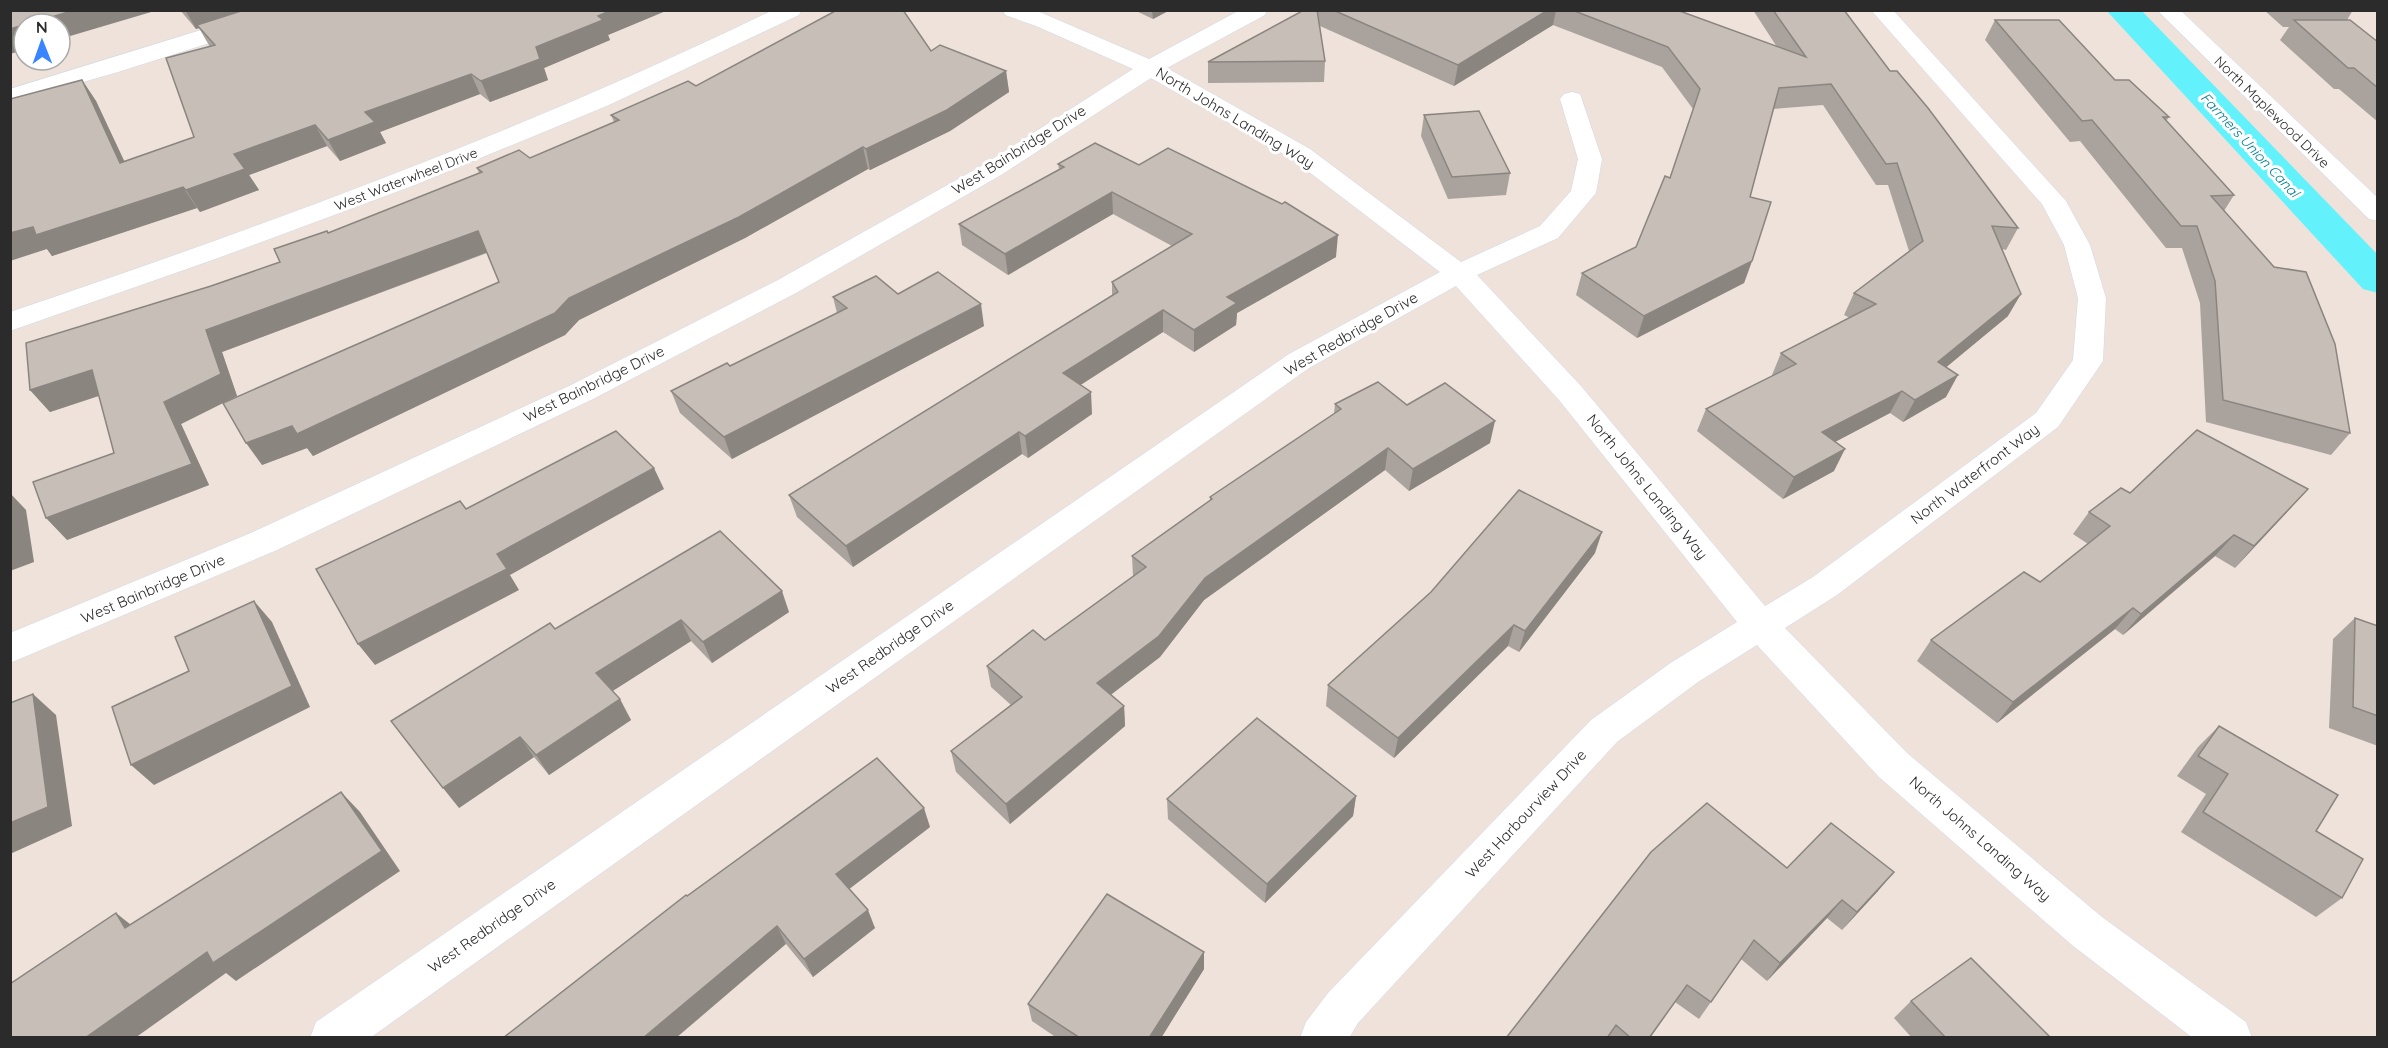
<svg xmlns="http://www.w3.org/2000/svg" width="2388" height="1048" font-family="Quicksand,sans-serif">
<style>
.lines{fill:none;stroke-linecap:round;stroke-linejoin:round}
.canal{fill:#63f2fc;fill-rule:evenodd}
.minor-casing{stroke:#d0d9e5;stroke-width:1}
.minor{fill:#fff;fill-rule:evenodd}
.wall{fill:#aaa39d}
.shaded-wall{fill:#8b8580}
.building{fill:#c6beb7;stroke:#8b8580;stroke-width:1.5}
.labels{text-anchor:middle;stroke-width:6;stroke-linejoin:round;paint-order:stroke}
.far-street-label{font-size:14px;fill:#2b2b2b;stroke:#fff}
.far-water-label{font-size:14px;font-style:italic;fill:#037f93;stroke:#fff}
.street-label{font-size:15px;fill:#2b2b2b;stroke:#fff}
</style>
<rect width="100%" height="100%" fill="#eee2db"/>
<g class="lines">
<path class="canal" d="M 2106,10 L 2141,10 L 2378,255 L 2378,293 L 2363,289 Z"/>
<g class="minor-casing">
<g id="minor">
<path d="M 266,10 L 300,10 L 298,15 L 118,72 L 10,103 L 10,89 Z"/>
<path d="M 773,10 L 801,10 L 799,15 L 609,105 L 415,185 L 218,258 L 10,331 L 10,312 C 270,224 526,130 773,10 Z"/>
<path d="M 1003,10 L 1035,10 L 1149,59 L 1240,10 L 1267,10 L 1265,15 L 1167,68 L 1310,149 L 1461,262 L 1540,226 L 1571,191 L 1578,159 L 1560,99 L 1564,94 L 1572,92 L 1580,94 L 1602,159 L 1596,193 L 1558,238 L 1477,275 L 1581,386 L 1765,606 L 1813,577 L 2036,413 L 2073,360 L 2078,298 L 2064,245 L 2042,204 L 1871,10 L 1893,10 L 2066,201 L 2090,245 L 2106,298 L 2103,361 L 2058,427 L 1837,595 L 1785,628 L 1907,753 L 2102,917 L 2246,1022 L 2252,1038 L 2193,1038 L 2072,945 L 1879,777 L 1757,645 L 1698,682 L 1617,742 L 1358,1023 L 1349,1038 L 1300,1038 L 1306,1022 L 1328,993 L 1591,720 L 1672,662 L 1737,622 L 1559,400 L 1456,286 L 1309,368 L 370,1038 L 310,1038 L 316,1022 L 1289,354 L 1440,272 L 1292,159 L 1151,78 L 1001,175 L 796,293 L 593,399 L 277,550 L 10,663 L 10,633 L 253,532 L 571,385 L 776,281 L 983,165 L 1133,69 L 1036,26 L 1005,15 Z"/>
<path d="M 2157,10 L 2180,10 L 2378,198 L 2378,221 L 2369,219 Z"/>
</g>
</g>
<use href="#minor" class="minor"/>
</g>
<g class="wall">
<path d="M 180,10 L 668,10 L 608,35 L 610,40 L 544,68 L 548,80 L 490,102 L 480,94 L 380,132 L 386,143 L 340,161 L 327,146 L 249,175 L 259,190 L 200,212 L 197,208 L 52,256 L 47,249 L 82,80 L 96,101 L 124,161 L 194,137 L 210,47 L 199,28 L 196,29 Z"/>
<path d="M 1134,10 L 1170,10 L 1153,19 Z"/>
<path d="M 1304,10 L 1677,10 L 1777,47 L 1753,10 L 1844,10 L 1890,71 L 2018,228 L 2006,250 L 2002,249 L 2008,316 L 1946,367 L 1946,397 L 1903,422 L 1890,413 L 1835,442 L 1834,471 L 1783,499 L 1697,431 L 1706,409 L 1773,376 L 1772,375 L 1781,353 L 1850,318 L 1844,315 L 1854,293 L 1909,251 L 1888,185 L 1876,185 L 1823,105 L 1773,109 L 1750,197 L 1752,261 L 1744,283 L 1637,338 L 1576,295 L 1582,273 L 1636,247 L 1670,178 L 1693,109 L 1662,67 L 1553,25 L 1454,86 L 1320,26 L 1325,61 L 1324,82 L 1208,83 L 1208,62 Z"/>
<path d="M 2264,10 L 2353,10 L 2347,20 L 2378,42 L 2378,122 L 2339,89 L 2334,89 L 2280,40 L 2289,27 L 2283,27 Z"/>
<path d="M 1995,20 L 2115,80 L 2169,117 L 2166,121 L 2234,195 L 2224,211 L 2350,433 L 2331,455 L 2206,422 L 2200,303 L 2182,248 L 2166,248 L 2080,141 L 2070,142 L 1985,40 Z"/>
<path d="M 931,51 L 1006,71 L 1009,92 L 950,131 L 870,170 L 868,169 L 745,238 L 579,320 L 565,335 L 313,456 L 307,448 L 262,465 L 499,282 L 487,253 L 222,352 L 237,396 L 181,424 L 209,485 L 67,540 L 114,453 L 99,396 L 50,412 L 30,390 L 211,286 L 280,262 L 328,233 L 479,173 L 477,168 L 530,158 L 614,122 L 611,115 L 696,86 Z"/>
<path d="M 1424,115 L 1510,173 L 1506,195 L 1448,199 L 1421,136 Z"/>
<path d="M 1058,164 L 1139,165 L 1336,257 L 1237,313 L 1236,325 L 1194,352 L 1163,332 L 1080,385 L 1092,414 L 1028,458 L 1022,454 L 853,567 L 797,517 L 789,495 L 1112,295 L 1112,282 L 1172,246 L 1113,214 L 1008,275 L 962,245 L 959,224 L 1059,169 Z"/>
<path d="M 898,294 L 984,326 L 732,459 L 680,413 L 671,391 L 730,366 L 837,313 L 833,297 Z"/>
<path d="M 1335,404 L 1407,405 L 1490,443 L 1409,491 L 1385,470 L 1204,600 L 1160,657 L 1111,694 L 1124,706 L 1125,726 L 1010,824 L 956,772 L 951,751 L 1011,705 L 991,687 L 987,666 L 1045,640 L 1133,576 L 1132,556 L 1210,500 L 1210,497 L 1334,414 Z"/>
<path d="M 2308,489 L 2235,568 L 2215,556 L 2123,635 L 2115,629 L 1997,723 L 1917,661 L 1931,640 L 2040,582 L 2088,544 L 2073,534 L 2089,512 L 2130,493 Z"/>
<path d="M 1595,553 L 1519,652 L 1508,646 L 1394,758 L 1326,706 L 1328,685 Z"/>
<path d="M 789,612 L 712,663 L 691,641 L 612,691 L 631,720 L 549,775 L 534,757 L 459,808 L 555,629 Z"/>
<path d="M 2355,618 L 2378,626 L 2378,746 L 2329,728 L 2333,639 Z"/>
<path d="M 2219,726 L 2316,831 L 2342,898 L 2316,917 L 2181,832 L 2206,794 L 2177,776 L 2198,747 Z"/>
<path d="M 1356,796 L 1353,816 L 1265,903 L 1168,819 L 1167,799 Z"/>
<path d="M 930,827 L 849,889 L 875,928 L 813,977 L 786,944 L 687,896 Z"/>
<path d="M 1787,868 L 1878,891 L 1842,930 L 1827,918 L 1767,981 L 1741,959 L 1699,1019 L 1675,1002 L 1650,1038 L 1506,1038 Z"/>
<path d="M 1204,969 L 1161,1038 L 1057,1038 L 1032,1021 L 1028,1004 Z"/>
<path d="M 1911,1001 L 2051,1038 L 1912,1038 L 1894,1018 Z"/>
</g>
<g class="shaded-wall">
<path d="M 75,10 L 158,10 L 60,39 L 60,24 L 28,24 Z"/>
<path d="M 185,10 L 257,10 L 197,25 L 199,28 L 196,29 Z"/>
<path d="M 612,10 L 668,10 L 608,35 L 610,40 L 544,68 L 548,80 L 490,102 L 481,81 L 536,47 L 598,16 Z"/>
<path d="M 1152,10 L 1170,10 L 1153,19 Z"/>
<path d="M 1548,10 L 1556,10 L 1553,25 L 1454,86 L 1458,65 Z"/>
<path d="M 24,25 L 24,50 L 10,54 L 10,29 Z"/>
<path d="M 1006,71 L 1009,92 L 950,131 L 870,170 L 866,149 Z"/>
<path d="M 471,74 L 480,94 L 380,132 L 386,143 L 340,161 L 328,140 L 365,112 Z"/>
<path d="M 82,80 L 96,101 L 135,184 L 120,163 Z"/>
<path d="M 315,125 L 327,146 L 249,175 L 259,190 L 200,212 L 186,190 L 234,154 Z"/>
<path d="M 863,147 L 868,169 L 745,238 L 579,320 L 565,335 L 313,456 L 307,448 L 262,465 L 246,443 L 569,298 Z"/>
<path d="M 183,187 L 197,208 L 52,256 L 47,249 L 10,261 L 10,233 L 33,227 Z"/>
<path d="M 1112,192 L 1113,214 L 1008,275 L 1005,254 Z"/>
<path d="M 478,231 L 488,252 L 222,352 L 237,396 L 181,424 L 209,485 L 67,540 L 46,518 L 192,464 L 164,402 L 206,330 Z"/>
<path d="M 1338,235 L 1336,257 L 1237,313 L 1236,325 L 1194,352 L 1194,330 L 1227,297 Z"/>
<path d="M 1752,261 L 1744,283 L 1637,338 L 1644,316 Z"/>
<path d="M 2021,294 L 2008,316 L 1926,384 L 1938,362 Z"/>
<path d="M 981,304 L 984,326 L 732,459 L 724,437 Z"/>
<path d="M 1163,310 L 1163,332 L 1065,395 L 1063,373 Z"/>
<path d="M 92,370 L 110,392 L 50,412 L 30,390 Z"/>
<path d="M 1958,375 L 1946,397 L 1903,422 L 1915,400 Z"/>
<path d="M 1902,391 L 1890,413 L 1812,454 L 1822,432 Z"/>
<path d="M 1091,392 L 1092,414 L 1028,458 L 1025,436 Z"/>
<path d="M 1495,421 L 1490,443 L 1409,491 L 1413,469 Z"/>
<path d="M 1019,432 L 1022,454 L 853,567 L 846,546 Z"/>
<path d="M 1388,448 L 1385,470 L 1204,600 L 1160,657 L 1099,704 L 1097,683 L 1205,578 Z"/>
<path d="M 1845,449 L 1834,471 L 1783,499 L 1794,477 Z"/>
<path d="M 654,468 L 664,489 L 510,575 L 519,590 L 375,665 L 358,644 L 497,554 Z"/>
<path d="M 2308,489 L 2288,511 L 2235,568 L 2254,546 Z"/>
<path d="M 10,493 L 26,510 L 34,562 L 10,571 Z"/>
<path d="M 1602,532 L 1595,553 L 1519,652 L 1525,631 Z"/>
<path d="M 2234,535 L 2215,556 L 2123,635 L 2141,614 Z"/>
<path d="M 782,591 L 789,612 L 712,663 L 703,642 Z"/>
<path d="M 254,601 L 272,622 L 310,707 L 154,785 L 131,765 Z"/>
<path d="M 2133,608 L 2115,629 L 1997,723 L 2013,702 Z"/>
<path d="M 681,620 L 691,641 L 608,694 L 596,673 Z"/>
<path d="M 1514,625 L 1508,646 L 1394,758 L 1398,738 Z"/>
<path d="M 33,694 L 56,715 L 72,826 L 10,854 L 10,823 Z"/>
<path d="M 620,699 L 631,720 L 549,775 L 536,755 Z"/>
<path d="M 1124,706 L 1125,726 L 1010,824 L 1006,804 Z"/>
<path d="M 520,737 L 534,757 L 459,808 L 443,788 Z"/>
<path d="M 341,792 L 360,812 L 400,871 L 236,981 L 226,973 L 135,1038 L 85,1038 Z"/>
<path d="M 1356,796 L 1353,816 L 1265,903 L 1267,884 Z"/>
<path d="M 924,808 L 930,827 L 844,893 L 836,874 Z"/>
<path d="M 1894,872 L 1878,891 L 1842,930 L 1857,912 Z"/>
<path d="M 1842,900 L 1827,918 L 1767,981 L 1780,963 Z"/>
<path d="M 868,910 L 875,928 L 813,977 L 804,959 Z"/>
<path d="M 116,913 L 140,932 L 125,928 Z"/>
<path d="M 777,926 L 786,944 L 676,1038 L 643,1038 Z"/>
<path d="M 1204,952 L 1204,969 L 1161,1038 L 1149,1038 Z"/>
<path d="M 1687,985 L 1650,1038 L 1649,1038 Z"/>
</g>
<g class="building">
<path d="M 10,10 L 75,10 L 28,24 L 24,24 L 24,25 L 10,29 Z"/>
<path d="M 244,10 L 612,10 L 598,16 L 603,20 L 536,47 L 540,59 L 481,81 L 471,74 L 365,112 L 375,122 L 328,140 L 315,125 L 234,154 L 245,169 L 186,190 L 183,187 L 36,235 L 33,227 L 10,233 L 10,99 L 82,80 L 120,163 L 194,137 L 166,58 L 215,45 L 197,25 Z"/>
<path d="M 837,10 L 903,10 L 931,51 L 940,45 L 1006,71 L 947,110 L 866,149 L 863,147 L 739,217 L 569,298 L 555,313 L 297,434 L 292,426 L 246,443 L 223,403 L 499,282 L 478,231 L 206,330 L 221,374 L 164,402 L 192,464 L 46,518 L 33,482 L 114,453 L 92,370 L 30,390 L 26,343 L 211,286 L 280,262 L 274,249 L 327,231 L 328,233 L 482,172 L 477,168 L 519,150 L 530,158 L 619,120 L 611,115 L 688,81 L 696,86 Z"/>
<path d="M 1304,10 L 1317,10 L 1325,61 L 1208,62 Z"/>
<path d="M 1333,10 L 1548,10 L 1458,65 Z"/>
<path d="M 1572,10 L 1677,10 L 1806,57 L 1773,10 L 1844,10 L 1890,71 L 1897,71 L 1928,108 L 2018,228 L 1992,226 L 2021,294 L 1938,362 L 1958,375 L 1915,400 L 1902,391 L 1822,432 L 1845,449 L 1794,477 L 1706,409 L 1796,364 L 1781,353 L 1876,304 L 1854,293 L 1923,241 L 1897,163 L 1886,164 L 1831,84 L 1779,88 L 1750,197 L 1771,202 L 1752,261 L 1644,316 L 1582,273 L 1636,247 L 1665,176 L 1670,178 L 1700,89 L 1668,47 Z"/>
<path d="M 1995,20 L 2059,20 L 2115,80 L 2129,80 L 2169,117 L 2163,117 L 2234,195 L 2211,196 L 2274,267 L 2306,272 L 2335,344 L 2350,433 L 2223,400 L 2215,281 L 2197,226 L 2181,226 L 2092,120 L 2082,121 Z"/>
<path d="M 2294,20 L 2350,20 L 2378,42 L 2378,88 L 2354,68 L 2348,68 Z"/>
<path d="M 1479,111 L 1510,173 L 1452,177 L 1424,115 Z"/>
<path d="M 1095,143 L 1139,165 L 1168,148 L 1282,204 L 1285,202 L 1338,235 L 1227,297 L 1237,303 L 1194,330 L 1163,310 L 1063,373 L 1091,392 L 1025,436 L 1019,432 L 846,546 L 789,495 L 1118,292 L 1112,282 L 1192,234 L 1112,192 L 1005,254 L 959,224 L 1064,167 L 1058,164 Z"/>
<path d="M 938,272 L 981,304 L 724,437 L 671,391 L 727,363 L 730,366 L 847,308 L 833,297 L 876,276 L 898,294 Z"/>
<path d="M 1378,382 L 1407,405 L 1445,383 L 1495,421 L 1413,469 L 1388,448 L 1205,578 L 1159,636 L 1097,683 L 1124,706 L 1006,804 L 951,751 L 1022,697 L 987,666 L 1033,630 L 1045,640 L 1146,567 L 1132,556 L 1212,499 L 1210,497 L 1341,409 L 1335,404 Z"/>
<path d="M 2197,430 L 2308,489 L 2254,546 L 2234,535 L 2141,614 L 2133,608 L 2013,702 L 1931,640 L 2024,572 L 2040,582 L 2110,526 L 2089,512 L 2121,488 L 2130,493 Z"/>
<path d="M 616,431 L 654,468 L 497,554 L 507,569 L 358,644 L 316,569 L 460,501 L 466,509 Z"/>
<path d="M 1519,490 L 1602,532 L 1525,631 L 1514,625 L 1398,738 L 1328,685 L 1431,592 Z"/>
<path d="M 720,531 L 782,591 L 703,642 L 681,620 L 596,673 L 620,699 L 536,755 L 520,737 L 443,788 L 391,721 L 550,623 L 555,629 Z"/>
<path d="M 254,601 L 292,686 L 131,765 L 112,707 L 189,671 L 175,637 Z"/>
<path d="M 2355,618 L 2378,626 L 2378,716 L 2353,707 Z"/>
<path d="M 33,694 L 48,807 L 10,823 L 10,703 Z"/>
<path d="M 1257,718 L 1356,796 L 1267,884 L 1167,799 Z"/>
<path d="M 2219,726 L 2338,795 L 2316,831 L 2363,859 L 2342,898 L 2203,812 L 2228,774 L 2198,756 Z"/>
<path d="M 877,758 L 924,808 L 836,874 L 868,910 L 804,959 L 777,926 L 643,1038 L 503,1038 L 686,895 L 687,896 Z"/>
<path d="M 341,792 L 382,851 L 213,963 L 207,952 L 85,1038 L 10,1038 L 10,984 L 116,913 L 125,928 Z"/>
<path d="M 1707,803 L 1787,868 L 1831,823 L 1894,872 L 1857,912 L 1842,900 L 1780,963 L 1754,940 L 1711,1002 L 1687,985 L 1649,1038 L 1631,1038 L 1616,1025 L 1607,1038 L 1506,1038 L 1651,852 Z"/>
<path d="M 1107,894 L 1204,952 L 1149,1038 L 1080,1038 L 1028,1004 Z"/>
<path d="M 1971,958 L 2051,1038 L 1946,1038 L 1911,1001 Z"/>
</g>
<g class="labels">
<g class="far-street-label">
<text transform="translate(2272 112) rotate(44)" y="5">North Maplewood Drive</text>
<text transform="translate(406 179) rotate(-21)" y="5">West Waterwheel Drive</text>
</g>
<g class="far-water-label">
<text transform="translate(2250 145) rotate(47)" y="5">Farmers Union Canal</text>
</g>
<g class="street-label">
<text transform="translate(1235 118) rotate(31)" y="5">North Johns Landing Way</text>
<text transform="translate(1019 150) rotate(-32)" y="5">West Bainbridge Drive</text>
<text transform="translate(1351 334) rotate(-30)" y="5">West Redbridge Drive</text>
<text transform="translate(594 384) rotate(-26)" y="5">West Bainbridge Drive</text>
<text transform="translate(1975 474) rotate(-37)" y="5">North Waterfront Way</text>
<text transform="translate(1647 487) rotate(51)" y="5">North Johns Landing Way</text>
<text transform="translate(153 589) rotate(-23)" y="5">West Bainbridge Drive</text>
<text transform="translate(890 647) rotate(-35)" y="5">West Redbridge Drive</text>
<text transform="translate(1526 814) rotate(-47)" y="5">West Harbourview Drive</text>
<text transform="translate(1980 839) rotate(41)" y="5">North Johns Landing Way</text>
<text transform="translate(492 926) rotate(-35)" y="5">West Redbridge Drive</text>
</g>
</g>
<rect width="2388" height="1048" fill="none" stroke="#2b2b2b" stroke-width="24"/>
<g transform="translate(42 42) rotate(359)"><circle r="28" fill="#ffffff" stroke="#aaaaaa" stroke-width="1.5"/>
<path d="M0-4.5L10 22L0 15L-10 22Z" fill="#3885ff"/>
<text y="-9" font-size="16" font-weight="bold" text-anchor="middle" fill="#2b2b2b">N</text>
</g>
</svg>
